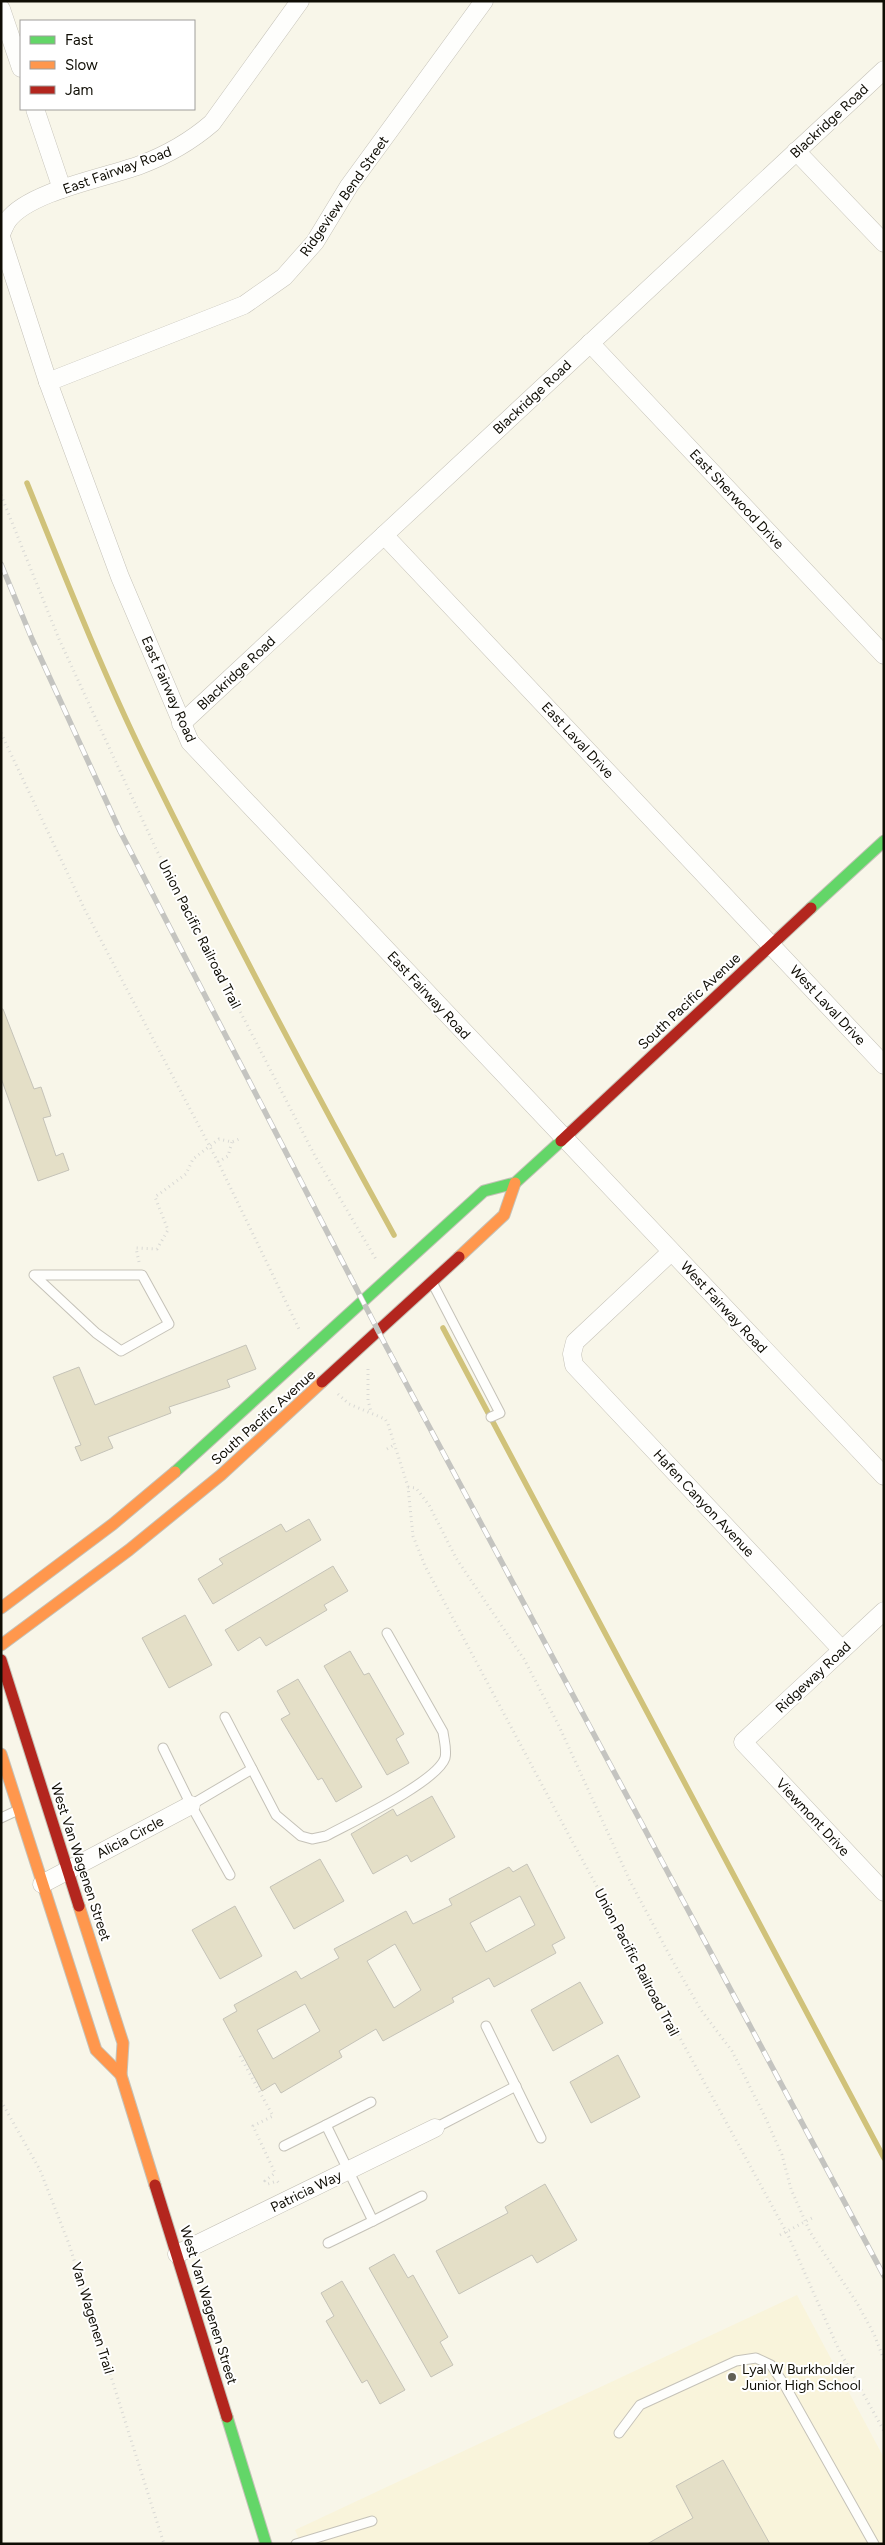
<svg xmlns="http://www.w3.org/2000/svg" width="885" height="2545" font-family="Figtree,sans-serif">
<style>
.built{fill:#f9f4db}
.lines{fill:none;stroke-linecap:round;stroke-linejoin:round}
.stream{stroke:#d0c27a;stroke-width:5.5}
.building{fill:#e4dfc7;stroke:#c5c3b8;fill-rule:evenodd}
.lane-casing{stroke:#c5c2b8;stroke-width:11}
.street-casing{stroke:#c5c2b8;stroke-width:19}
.fast-casing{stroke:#c5c2b8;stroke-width:13}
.slow-casing{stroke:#c5c2b8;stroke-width:13}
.jam-casing{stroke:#c5c2b8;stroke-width:13}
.path{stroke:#d9d9d5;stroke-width:3;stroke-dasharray:1 4;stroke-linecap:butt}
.lane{stroke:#fefefc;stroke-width:9}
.street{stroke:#fefefc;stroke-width:18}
.fast{stroke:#63d668;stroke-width:11}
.slow{stroke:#ff974d;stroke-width:11}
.jam{stroke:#b3261e;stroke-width:11}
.rail-casing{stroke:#c4c4c0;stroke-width:5.5}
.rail{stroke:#fff;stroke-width:4;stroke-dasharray:11;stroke-linecap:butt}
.poi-dot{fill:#615f54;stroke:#fff;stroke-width:2}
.labels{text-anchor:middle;stroke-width:4;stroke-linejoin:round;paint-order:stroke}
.street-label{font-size:14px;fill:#0f0d04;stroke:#fff}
.poi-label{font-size:14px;fill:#0f0d04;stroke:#fff;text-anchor:start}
</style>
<rect width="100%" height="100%" fill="#f8f6e9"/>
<path class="built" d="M 797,2295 L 884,2458 L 884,2544 L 301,2544 L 295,2530 Z"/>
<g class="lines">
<g class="stream">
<path d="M 27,483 C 65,577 102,671 146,761 C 225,922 308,1079 394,1235"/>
<path d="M 443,1328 L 884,2158"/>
</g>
</g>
<g class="building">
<path d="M 1,1009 L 3,1009 L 34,1089 L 41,1087 L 51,1116 L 43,1118 L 56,1156 L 63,1153 L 69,1170 L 38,1181 L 1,1078 Z"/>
<path d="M 246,1345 L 256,1369 L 227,1380 L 230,1387 L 169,1407 L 171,1413 L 108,1437 L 113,1448 L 81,1461 L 75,1447 L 81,1445 L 53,1377 L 79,1367 L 95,1405 Z"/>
<path d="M 309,1519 L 321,1540 L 213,1604 L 198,1579 L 223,1564 L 219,1559 L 281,1524 L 286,1532 Z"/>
<path d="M 333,1566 L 348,1591 L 324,1605 L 327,1610 L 266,1646 L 260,1637 L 238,1651 L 225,1630 Z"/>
<path d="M 185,1615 L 212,1665 L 169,1688 L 142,1638 Z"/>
<path d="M 350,1651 L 364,1675 L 369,1673 L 404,1734 L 396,1739 L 409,1763 L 387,1775 L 324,1666 Z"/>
<path d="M 298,1679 L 362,1787 L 336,1802 L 322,1778 L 318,1780 L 281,1719 L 290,1714 L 277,1691 Z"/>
<path d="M 432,1796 L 455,1837 L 411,1862 L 407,1855 L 373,1874 L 351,1834 L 393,1809 L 397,1816 Z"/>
<path d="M 320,1859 L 344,1901 L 294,1929 L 270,1887 Z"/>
<path d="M 527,1864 L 565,1938 L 552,1945 L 556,1953 L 494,1987 L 489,1978 L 452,1998 L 454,2002 L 383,2041 L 376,2029 L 339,2051 L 342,2057 L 281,2093 L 275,2083 L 262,2091 L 223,2019 L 237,2011 L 234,2005 L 296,1971 L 301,1979 L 339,1958 L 334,1949 L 406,1911 L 413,1924 L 452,1905 L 449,1899 L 509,1867 L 513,1872 ZM 520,1896 L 535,1925 L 486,1952 L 470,1923 ZM 395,1944 L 421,1990 L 394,2008 L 367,1961 ZM 305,2004 L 320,2031 L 273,2059 L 257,2030 Z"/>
<path d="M 235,1906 L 262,1956 L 220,1979 L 192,1930 Z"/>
<path d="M 580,1982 L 603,2023 L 553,2051 L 531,2010 Z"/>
<path d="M 618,2055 L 640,2097 L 591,2123 L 570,2082 Z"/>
<path d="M 545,2184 L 577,2240 L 537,2263 L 532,2255 L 459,2294 L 436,2251 L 508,2213 L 505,2207 Z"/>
<path d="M 394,2254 L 408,2278 L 413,2275 L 448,2337 L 440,2342 L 453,2365 L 431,2377 L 369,2268 Z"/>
<path d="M 342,2281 L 405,2390 L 380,2404 L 367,2380 L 362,2383 L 326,2321 L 334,2316 L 321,2293 Z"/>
<path d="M 723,2460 L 770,2544 L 647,2544 L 693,2518 L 676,2486 Z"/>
</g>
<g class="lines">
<g class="lane-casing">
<g id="lane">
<path d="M 34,1275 L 142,1275 L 169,1324 L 121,1351 L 96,1333 Z"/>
<path d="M 433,1284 L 500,1413 L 491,1417"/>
<path d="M 225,1717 L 276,1815 L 301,1836 L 312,1839 L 326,1836 C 350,1823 437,1782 445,1758 C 447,1750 444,1740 443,1732 L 387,1633"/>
<path d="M 163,1748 L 191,1805 L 230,1875"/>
<path d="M 191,1805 L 252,1769"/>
<path d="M 1,1818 L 16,1811"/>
<path d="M 486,2026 L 541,2138"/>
<path d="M 326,2125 L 371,2102"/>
<path d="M 435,2128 L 516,2086"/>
<path d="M 284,2146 L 326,2125 L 373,2221 L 328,2243"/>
<path d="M 373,2221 L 422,2196"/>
<path d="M 619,2433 L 640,2405 L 736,2361 L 756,2358 L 771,2365 L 784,2384 L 874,2544"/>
<path d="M 296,2544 L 372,2521"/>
</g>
</g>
<g class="street-casing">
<g id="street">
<path d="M 1,9 L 21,68"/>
<path d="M 35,109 L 62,189"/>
<path d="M 796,151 L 884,243"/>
<path d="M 1,234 C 3,230 5,224 8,220 C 30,191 105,178 140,165 C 167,155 190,142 212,123 L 300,1"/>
<path d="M 1,237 L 48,382 L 120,577 L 190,742 L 884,1476"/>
<path d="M 590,343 L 884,655"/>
<path d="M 48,382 L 244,305 L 284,277 L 315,242 L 349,186 L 484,1"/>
<path d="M 384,535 L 884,1065"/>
<path d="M 181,724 L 884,70"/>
<path d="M 671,1252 L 575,1342 L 572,1354 L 574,1365 L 842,1650"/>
<path d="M 884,1611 L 743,1742 L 884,1892"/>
<path d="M 42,1884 L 191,1805"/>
<path d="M 177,2254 L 435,2128"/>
</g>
</g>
<g class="fast-casing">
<g id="fast">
<path d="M 811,908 L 884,841"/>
<path d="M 175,1472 L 484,1191 L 515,1183 L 561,1141"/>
<path d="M 227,2417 L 266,2544"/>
</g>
</g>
<g class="slow-casing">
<g id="slow">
<path d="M 459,1257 L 504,1215 L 515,1183"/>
<path d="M 1,1608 L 113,1524 L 175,1472"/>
<path d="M 1,1645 L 129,1550 L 221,1475 L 322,1382"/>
<path d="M 1,1754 L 96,2050 L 121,2075"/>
<path d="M 79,1906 L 123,2043 L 121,2075 L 155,2185"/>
</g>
</g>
<g class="jam-casing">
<g id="jam">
<path d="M 561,1141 L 811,908"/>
<path d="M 322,1382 L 459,1257"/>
<path d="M 1,1660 L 79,1906"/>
<path d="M 155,2185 L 227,2417"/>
</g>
</g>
<g class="path">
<path d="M 1,495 L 59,639 L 156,849 L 315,1156 L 377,1261"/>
<path d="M 1,733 L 85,910 L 218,1162 L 300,1331"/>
<path d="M 218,1162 L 228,1156 L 232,1142"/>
<path d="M 139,1262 L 136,1248 L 157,1249 L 168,1230 L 155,1197 L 186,1174 L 193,1159 L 219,1139 L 232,1142 L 239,1139"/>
<path d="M 368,1369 L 368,1400 L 371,1412"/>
<path d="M 338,1394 L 349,1404 L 385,1419 L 388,1424 L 408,1487 L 413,1536 L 425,1566 L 572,1841 L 788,2235 L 838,2348 L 884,2431"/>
<path d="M 387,1449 L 394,1445"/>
<path d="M 408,1487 L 416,1488 L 429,1505 L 456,1558 L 524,1659 L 559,1726 L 630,1881 L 671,1958 L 701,2010 L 732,2051 L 766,2119 L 782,2155 L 791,2189 L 810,2232 L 857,2303 L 874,2334 L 884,2360"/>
<path d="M 240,2056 L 273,2116 L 253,2126 L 275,2173 L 265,2181 L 268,2184 L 277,2181 L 280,2184"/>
<path d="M 1,2101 L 40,2170 L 69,2244 L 164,2544"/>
<path d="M 780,2235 L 812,2218"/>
</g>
<use href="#lane" class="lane"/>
<use href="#street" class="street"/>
<use href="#fast" class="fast"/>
<use href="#slow" class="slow"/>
<use href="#jam" class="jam"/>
<g class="rail-casing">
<path id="rail" d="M 1,564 L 32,639 L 120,831 L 386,1346 L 884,2276"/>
</g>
<use href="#rail" class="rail"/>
</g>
<circle class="poi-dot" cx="732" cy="2377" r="5"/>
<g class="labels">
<g class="street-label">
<text transform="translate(829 121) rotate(-43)" y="5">Blackridge Road</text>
<text transform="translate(117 170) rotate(-20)" y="5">East Fairway Road</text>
<text transform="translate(344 196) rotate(-55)" y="5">Ridgeview Bend Street</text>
<text transform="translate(532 397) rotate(-43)" y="5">Blackridge Road</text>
<text transform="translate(737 499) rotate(47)" y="5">East Sherwood Drive</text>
<text transform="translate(236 673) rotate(-43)" y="5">Blackridge Road</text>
<text transform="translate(169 689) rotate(66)" y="5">East Fairway Road</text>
<text transform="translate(578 740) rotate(47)" y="5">East Laval Drive</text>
<text transform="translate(200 934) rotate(63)" y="5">Union Pacific Railroad Trail</text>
<text transform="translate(429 995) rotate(47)" y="5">East Fairway Road</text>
<text transform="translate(689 1001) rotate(-43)" y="5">South Pacific Avenue</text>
<text transform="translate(828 1005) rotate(47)" y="5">West Laval Drive</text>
<text transform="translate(724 1307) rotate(47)" y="5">West Fairway Road</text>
<text transform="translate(263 1417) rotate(-42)" y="5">South Pacific Avenue</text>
<text transform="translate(704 1503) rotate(47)" y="5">Hafen Canyon Avenue</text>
<text transform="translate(813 1677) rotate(-43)" y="5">Ridgeway Road</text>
<text transform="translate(813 1817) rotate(47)" y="5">Viewmont Drive</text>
<text transform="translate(130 1837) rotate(-28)" y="5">Alicia Circle</text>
<text transform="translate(81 1862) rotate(72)" y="5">West Van Wagenen Street</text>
<text transform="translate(637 1962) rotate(62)" y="5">Union Pacific Railroad Trail</text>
<text transform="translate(306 2191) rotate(-26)" y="5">Patricia Way</text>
<text transform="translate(209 2305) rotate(73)" y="5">West Van Wagenen Street</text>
<text transform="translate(93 2318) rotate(73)" y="5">Van Wagenen Trail</text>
</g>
<g class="poi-label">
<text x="742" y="2374">Lyal W Burkholder<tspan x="742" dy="16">Junior High School</tspan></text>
</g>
</g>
<rect width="885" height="2545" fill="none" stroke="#0f0d04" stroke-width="5"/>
<rect x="20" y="20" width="175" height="90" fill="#ffffff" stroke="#9f9e9b"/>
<rect x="30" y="36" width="25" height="8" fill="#63d668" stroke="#9f9e9b"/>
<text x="65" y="45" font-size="15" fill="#0f0d04">Fast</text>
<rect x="30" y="61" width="25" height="8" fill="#ff974d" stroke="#9f9e9b"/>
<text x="65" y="70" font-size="15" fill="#0f0d04">Slow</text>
<rect x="30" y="86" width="25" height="8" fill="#b3261e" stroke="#9f9e9b"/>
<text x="65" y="95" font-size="15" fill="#0f0d04">Jam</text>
</svg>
